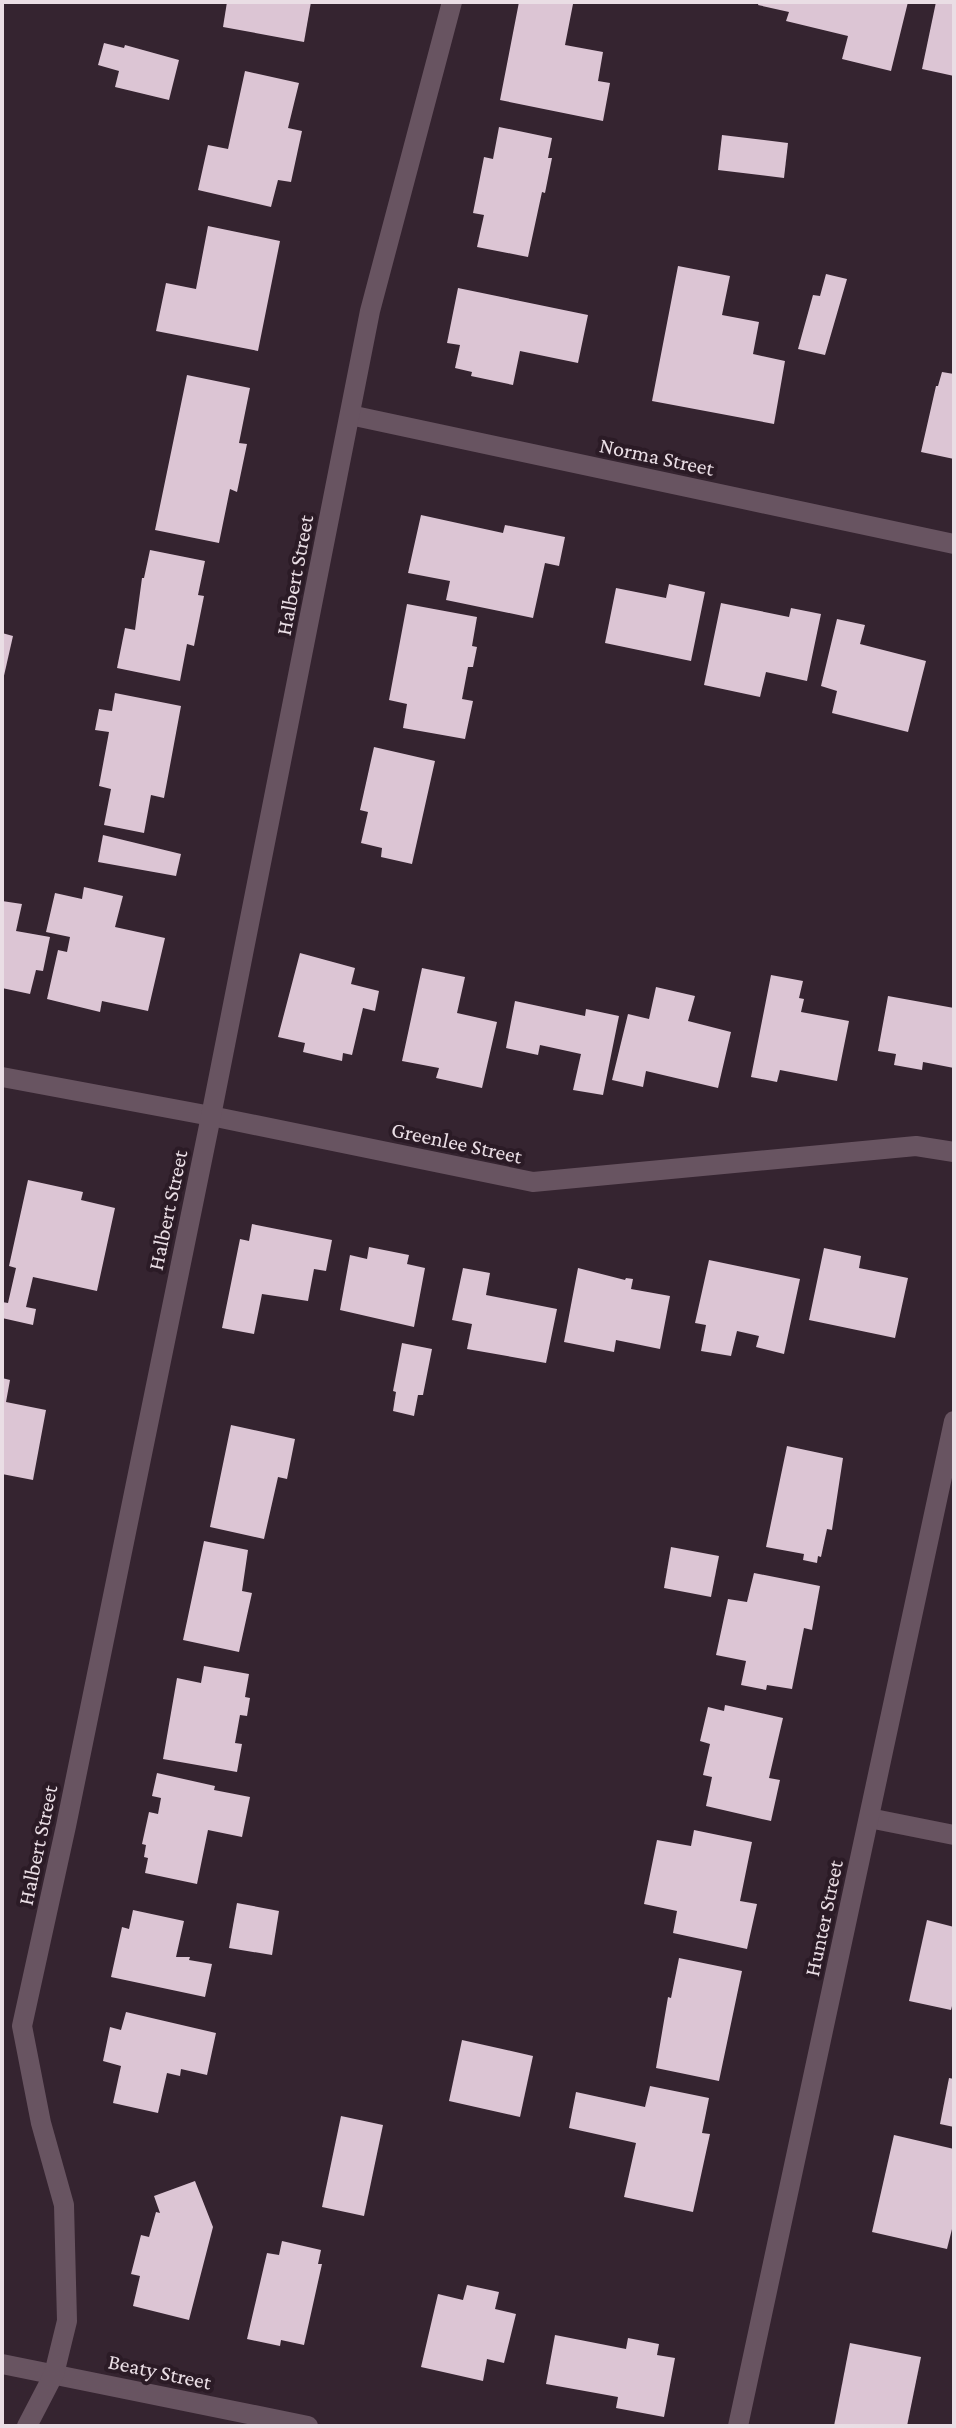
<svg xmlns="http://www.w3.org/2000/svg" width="956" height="2428" font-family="'Crimson Pro',serif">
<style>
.building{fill:#dcc5d4}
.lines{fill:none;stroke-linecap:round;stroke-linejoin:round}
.minor{stroke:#685461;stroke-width:20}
.labels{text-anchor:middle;stroke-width:8;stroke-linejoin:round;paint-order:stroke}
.street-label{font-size:22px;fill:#eadee5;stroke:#2b1b26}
</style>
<rect width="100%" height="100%" fill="#352430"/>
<g class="building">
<path d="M 227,2 L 311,2 L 304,42 L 223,27 Z"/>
<path d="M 519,2 L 573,4 L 565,45 L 603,52 L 598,81 L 610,83 L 603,121 L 500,100 Z"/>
<path d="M 759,2 L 908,2 L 891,71 L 842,59 L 848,36 L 786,21 L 789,12 L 758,5 Z"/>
<path d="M 936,2 L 954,2 L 954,76 L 922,69 Z"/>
<path d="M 104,43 L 124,48 L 125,45 L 179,60 L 169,100 L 115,87 L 119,71 L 98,65 Z"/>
<path d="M 245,71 L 299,83 L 288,128 L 302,131 L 291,182 L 278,180 L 271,207 L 198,190 L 208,145 L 228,149 Z"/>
<path d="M 499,127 L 552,138 L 548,158 L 552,158 L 545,193 L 542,192 L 528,257 L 477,247 L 484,215 L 473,213 L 484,157 L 493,159 Z"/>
<path d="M 722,135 L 788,143 L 784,178 L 718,170 Z"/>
<path d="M 208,226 L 280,241 L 258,351 L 156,331 L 166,283 L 196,289 Z"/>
<path d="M 678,266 L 730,276 L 722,315 L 759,322 L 753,354 L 785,361 L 774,424 L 652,401 Z"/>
<path d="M 826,274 L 847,279 L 825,355 L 798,349 L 813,295 L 820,296 Z"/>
<path d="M 458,288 L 588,315 L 578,363 L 520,351 L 513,385 L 471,376 L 472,372 L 455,368 L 460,345 L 447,343 Z"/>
<path d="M 942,372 L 954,374 L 954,459 L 921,452 L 936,386 L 938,386 Z"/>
<path d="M 187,375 L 250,388 L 239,443 L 247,444 L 237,492 L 230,489 L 219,543 L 155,530 Z"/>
<path d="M 421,515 L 503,533 L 505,525 L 565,537 L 559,566 L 545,563 L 533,618 L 446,600 L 450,581 L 408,573 Z"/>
<path d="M 150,550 L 205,561 L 198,595 L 204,596 L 194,646 L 187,644 L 180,681 L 117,668 L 125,628 L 135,630 L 142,578 L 144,578 Z"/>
<path d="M 669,584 L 705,592 L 691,661 L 605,643 L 616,588 L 666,598 Z"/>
<path d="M 721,603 L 789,617 L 791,608 L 821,614 L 807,681 L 766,672 L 760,697 L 704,685 Z"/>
<path d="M 407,604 L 477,617 L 472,646 L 477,647 L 473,667 L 468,667 L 462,699 L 473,701 L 465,739 L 403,728 L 407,704 L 389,700 Z"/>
<path d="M 837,619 L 865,625 L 860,644 L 926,661 L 908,732 L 832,713 L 837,691 L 821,686 Z"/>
<path d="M 2,633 L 13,636 L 3,680 L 2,680 Z"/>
<path d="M 115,693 L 181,706 L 164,798 L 151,795 L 144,833 L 104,825 L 111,789 L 99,786 L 109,732 L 95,730 L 99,709 L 112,711 Z"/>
<path d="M 374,747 L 435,761 L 412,864 L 381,857 L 382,848 L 361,843 L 368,812 L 360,810 Z"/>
<path d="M 103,835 L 181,854 L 176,876 L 98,862 Z"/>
<path d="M 84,887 L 123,896 L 115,927 L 165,938 L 148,1011 L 102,1001 L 100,1012 L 47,999 L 58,950 L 67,952 L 70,937 L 46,932 L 55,893 L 82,899 Z"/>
<path d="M 2,901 L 22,904 L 16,931 L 50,937 L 43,971 L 36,970 L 30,994 L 2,988 Z"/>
<path d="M 300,953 L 355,968 L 351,984 L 379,991 L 375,1011 L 363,1008 L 352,1055 L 343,1053 L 342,1061 L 303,1052 L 305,1043 L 278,1037 Z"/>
<path d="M 422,968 L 465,977 L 457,1013 L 497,1022 L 482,1088 L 436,1078 L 439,1068 L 402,1061 Z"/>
<path d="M 771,975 L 803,981 L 799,998 L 804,999 L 801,1012 L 849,1021 L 837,1081 L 780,1070 L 777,1082 L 751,1077 Z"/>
<path d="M 656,987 L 695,996 L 688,1021 L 731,1032 L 718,1088 L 646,1071 L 643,1087 L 612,1080 L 628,1014 L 649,1019 Z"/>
<path d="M 888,996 L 954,1008 L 954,1068 L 923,1062 L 922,1070 L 894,1065 L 896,1054 L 878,1051 Z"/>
<path d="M 515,1001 L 585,1016 L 586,1009 L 619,1016 L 603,1095 L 573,1090 L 581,1054 L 540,1045 L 538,1055 L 506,1048 Z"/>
<path d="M 28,1180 L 83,1192 L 81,1200 L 115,1208 L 97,1291 L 33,1277 L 26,1307 L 36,1309 L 33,1325 L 2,1318 L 2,1302 L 8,1303 L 16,1268 L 9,1266 Z"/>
<path d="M 252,1224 L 332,1240 L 326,1271 L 314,1269 L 308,1301 L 262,1294 L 254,1334 L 222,1328 L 240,1239 L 249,1241 Z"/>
<path d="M 369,1247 L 409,1255 L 407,1264 L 425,1268 L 414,1327 L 340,1310 L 350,1255 L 367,1259 Z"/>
<path d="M 824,1248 L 861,1256 L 859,1268 L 908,1278 L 895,1338 L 809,1320 Z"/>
<path d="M 709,1260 L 800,1279 L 784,1354 L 756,1347 L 759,1336 L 737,1331 L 731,1356 L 701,1351 L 706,1325 L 695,1323 Z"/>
<path d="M 463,1268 L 490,1273 L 486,1295 L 557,1309 L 546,1363 L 467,1349 L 472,1324 L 452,1320 Z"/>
<path d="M 578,1268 L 625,1280 L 626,1278 L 633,1279 L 631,1289 L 670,1296 L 660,1349 L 616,1340 L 614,1352 L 564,1342 Z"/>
<path d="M 402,1343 L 432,1349 L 423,1395 L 418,1395 L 414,1416 L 393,1411 L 396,1392 L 393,1391 Z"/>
<path d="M 2,1378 L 10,1380 L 6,1402 L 46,1410 L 33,1480 L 2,1474 Z"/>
<path d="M 231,1425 L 295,1439 L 287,1479 L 278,1477 L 264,1539 L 210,1527 Z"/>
<path d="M 787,1446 L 843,1458 L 832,1530 L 827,1529 L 821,1557 L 818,1556 L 817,1563 L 803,1560 L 804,1554 L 766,1547 Z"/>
<path d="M 204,1541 L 248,1550 L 242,1591 L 252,1593 L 239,1652 L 183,1640 Z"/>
<path d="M 671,1547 L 719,1556 L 711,1597 L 664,1588 Z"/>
<path d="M 754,1573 L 820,1586 L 812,1630 L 804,1628 L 792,1689 L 767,1685 L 766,1690 L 741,1685 L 746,1661 L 716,1655 L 728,1599 L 747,1602 Z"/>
<path d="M 204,1666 L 249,1674 L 245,1697 L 250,1698 L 247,1716 L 240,1715 L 235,1743 L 242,1744 L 237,1772 L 163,1759 L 177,1678 L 201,1683 Z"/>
<path d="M 725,1705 L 783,1718 L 769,1778 L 780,1780 L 771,1821 L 706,1806 L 712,1777 L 703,1775 L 710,1744 L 700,1741 L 708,1707 L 724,1711 Z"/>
<path d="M 157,1773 L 215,1786 L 214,1790 L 250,1797 L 242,1837 L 208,1830 L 197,1884 L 145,1873 L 148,1858 L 144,1857 L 146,1845 L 142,1844 L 149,1812 L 158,1814 L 161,1798 L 152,1796 Z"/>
<path d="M 694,1830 L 752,1842 L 740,1901 L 757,1904 L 747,1949 L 673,1933 L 677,1911 L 644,1904 L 657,1840 L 691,1846 Z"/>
<path d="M 237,1903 L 279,1911 L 272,1955 L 229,1948 Z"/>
<path d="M 133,1910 L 184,1921 L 176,1957 L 190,1957 L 189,1960 L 212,1964 L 205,1997 L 111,1977 L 122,1927 L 129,1929 Z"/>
<path d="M 927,1920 L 954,1927 L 954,1998 L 951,2010 L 909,2001 Z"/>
<path d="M 679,1958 L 742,1971 L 719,2081 L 656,2068 L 668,1997 L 671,1998 Z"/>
<path d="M 126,2012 L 216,2033 L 207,2075 L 181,2069 L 180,2076 L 167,2073 L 158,2113 L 113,2103 L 121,2066 L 103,2061 L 110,2027 L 121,2030 Z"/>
<path d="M 462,2040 L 533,2056 L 520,2117 L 449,2101 Z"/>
<path d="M 949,2078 L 954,2079 L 954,2127 L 940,2124 Z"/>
<path d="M 650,2086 L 709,2098 L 702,2133 L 710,2134 L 693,2212 L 624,2197 L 636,2143 L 569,2128 L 576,2092 L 645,2107 Z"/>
<path d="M 341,2116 L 383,2125 L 364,2216 L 322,2207 Z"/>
<path d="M 894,2135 L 954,2149 L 954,2221 L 947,2249 L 872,2232 Z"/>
<path d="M 195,2181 L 213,2227 L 189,2320 L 133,2306 L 140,2276 L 131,2274 L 141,2235 L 149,2237 L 156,2212 L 160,2213 L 154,2196 Z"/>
<path d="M 282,2241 L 321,2250 L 318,2264 L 322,2264 L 304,2345 L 281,2340 L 280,2346 L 247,2339 L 267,2253 L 279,2255 Z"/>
<path d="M 467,2285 L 499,2292 L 495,2309 L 516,2314 L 504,2363 L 487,2359 L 483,2381 L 421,2367 L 438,2294 L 463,2300 Z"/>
<path d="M 555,2335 L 626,2349 L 628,2338 L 659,2344 L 657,2355 L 675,2358 L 664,2417 L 616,2408 L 618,2397 L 546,2384 Z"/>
<path d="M 850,2343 L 921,2357 L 907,2426 L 834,2426 Z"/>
</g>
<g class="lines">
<g class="minor">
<path d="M 350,415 L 954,544"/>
<path d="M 2,1077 L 211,1116 L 533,1182 L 916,1146 L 954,1152"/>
<path d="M 869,1818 L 954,1835"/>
<path d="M 2,2364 L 308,2426"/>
<path d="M 27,2426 L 54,2374 L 67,2321 L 64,2205 L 41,2123 L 22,2026 L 66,1826 L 211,1116 L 370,311 L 452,2"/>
<path d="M 738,2426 L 954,1421"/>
</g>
</g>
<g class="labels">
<g class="street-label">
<text transform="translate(657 456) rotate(12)" y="8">Norma Street</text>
<text transform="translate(294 575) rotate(-79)" y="8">Halbert Street</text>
<text transform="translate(457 1142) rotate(12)" y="8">Greenlee Street</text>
<text transform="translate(167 1210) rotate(-78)" y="8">Halbert Street</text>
<text transform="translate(37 1845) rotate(-78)" y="8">Halbert Street</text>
<text transform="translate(823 1918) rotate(-78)" y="8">Hunter Street</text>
<text transform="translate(160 2371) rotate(12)" y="8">Beaty Street</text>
</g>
</g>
<rect width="956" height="2428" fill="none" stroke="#eadee5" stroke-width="8"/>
</svg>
